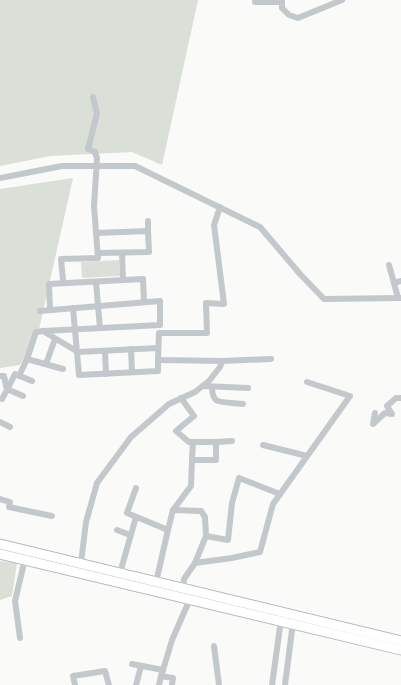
<svg xmlns="http://www.w3.org/2000/svg" width="401" height="685" font-family="'Exo 2',sans-serif">
<style>
.green{fill:#dadfd7}
.lines{fill:none;stroke-linecap:round;stroke-linejoin:round}
.secondary-casing{stroke:#b3babf;stroke-width:11}
.street{stroke:#c3c8cc;stroke-width:6}
.secondary{stroke:#fff;stroke-width:9}
</style>
<rect width="100%" height="100%" fill="#fafaf8"/>
<g class="green">
<path d="M 0,0 L 198,0 L 162,165 L 132,152 L 50,156 L 0,166 Z"/>
<path d="M 73,178 L 38,334 L 20,365 L 0,368 L 0,189 Z"/>
<path d="M 119,260 L 120,276 L 82,278 L 81,262 Z"/>
<path d="M 0,561 L 17,563 L 12,596 L 0,600 Z"/>
</g>
<g class="lines">
<g class="secondary-casing">
<g id="secondary">
<path d="M 0,544 L 401,641"/>
<path d="M 0,554 L 401,650"/>
</g>
</g>
<g class="street">
<path d="M 282,0 L 282,8 L 289,15 L 298,18 L 342,0"/>
<path d="M 255,2 L 282,2"/>
<path d="M 0,178 L 62,166 L 135,166 L 260,227 L 300,274 L 324,299 L 401,298"/>
<path d="M 220,207 L 214,225 L 224,304 L 206,303 L 207,333 L 159,333 L 158,360 L 222,361"/>
<path d="M 148,221 L 148,231"/>
<path d="M 96,233 L 148,231 L 149,252 L 98,253"/>
<path d="M 122,253 L 123,280"/>
<path d="M 389,265 L 394,283"/>
<path d="M 63,280 L 61,259 L 98,258 L 94,206 L 97,158 L 95,152 L 88,149 L 97,114 L 93,97"/>
<path d="M 96,282 L 100,328"/>
<path d="M 398,298 L 394,283 L 401,281"/>
<path d="M 73,308 L 79,375 L 158,371 L 158,360"/>
<path d="M 50,310 L 49,284 L 143,279 L 144,302"/>
<path d="M 40,311 L 160,301 L 160,325 L 43,331 L 78,352 L 158,348"/>
<path d="M 43,331 L 36,332 L 27,359 L 63,369"/>
<path d="M 131,349 L 132,372"/>
<path d="M 105,351 L 106,374"/>
<path d="M 46,364 L 55,339"/>
<path d="M 0,376 L 4,376 L 7,390 L 2,399"/>
<path d="M 19,376 L 27,359"/>
<path d="M 203,386 L 248,388"/>
<path d="M 212,387 C 212,391 213,397 216,400 C 219,403 238,403 243,404"/>
<path d="M 7,389 L 23,396"/>
<path d="M 7,390 L 15,374 L 32,381"/>
<path d="M 375,413 L 373,424 L 385,413 L 392,414 L 387,406 L 396,398 L 401,398"/>
<path d="M 0,422 L 10,427"/>
<path d="M 216,442 L 232,441"/>
<path d="M 263,445 L 307,456"/>
<path d="M 192,460 L 193,442"/>
<path d="M 136,488 L 127,513 L 168,530 L 173,510 L 201,511 L 205,517 L 206,536"/>
<path d="M 0,499 L 10,502 L 9,507 L 52,516"/>
<path d="M 173,510 L 191,486 L 192,460 L 216,460 L 216,442 L 189,442 L 176,431 L 194,416 L 181,398"/>
<path d="M 117,530 L 130,535"/>
<path d="M 81,563 L 86,522 L 97,483 L 131,437 L 169,404 L 195,392 L 209,381 L 220,367 L 222,361 L 271,359"/>
<path d="M 195,563 L 206,536 L 228,540 L 232,503 L 239,478 L 280,494"/>
<path d="M 120,573 L 136,517"/>
<path d="M 156,582 L 168,530"/>
<path d="M 183,588 L 184,579 L 195,563 L 232,558 L 260,552 L 273,504 L 350,396 L 307,382"/>
<path d="M 20,638 L 15,601 L 25,559"/>
<path d="M 214,646 L 219,685"/>
<path d="M 132,664 L 163,670 L 172,640 L 190,599"/>
<path d="M 163,670 L 161,676 L 173,678 L 172,685"/>
<path d="M 75,685 L 73,676 L 105,671 L 109,685"/>
<path d="M 136,685 L 141,666"/>
<path d="M 159,685 L 161,676"/>
<path d="M 272,685 L 280,627 L 284,622"/>
<path d="M 285,685 L 292,630"/>
</g>
<use href="#secondary" class="secondary"/>
</g>
</svg>
